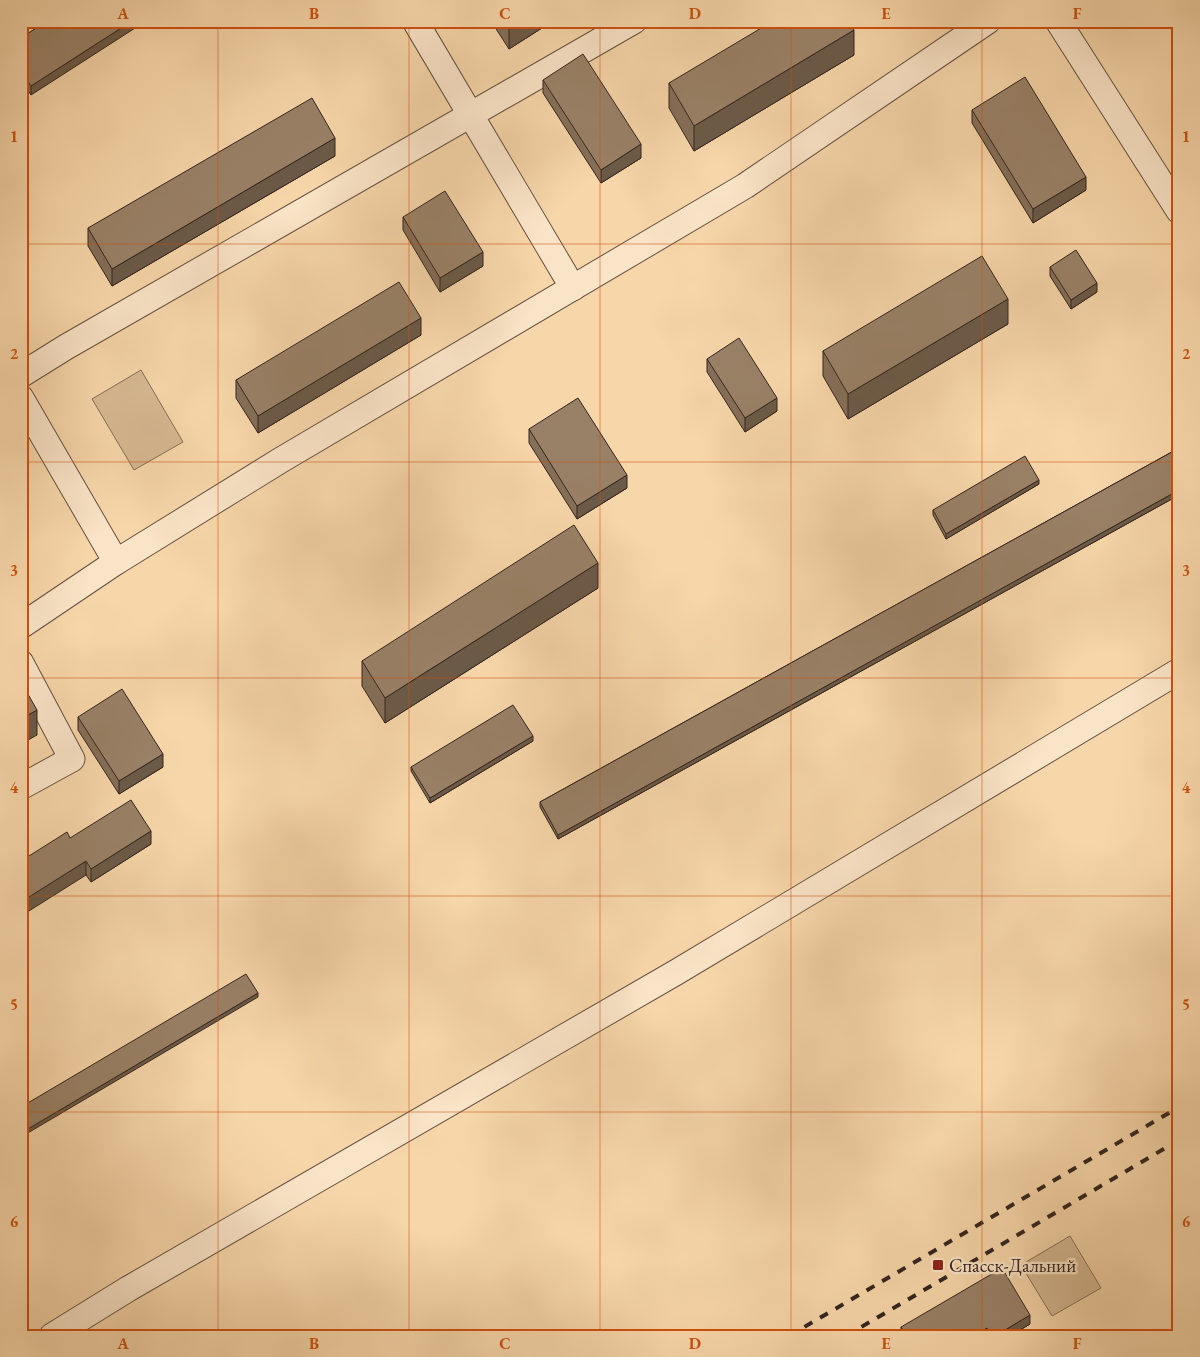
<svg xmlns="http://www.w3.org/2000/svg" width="1200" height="1357" font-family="'EB Garamond',serif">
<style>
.green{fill:#d6b892;stroke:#856e58}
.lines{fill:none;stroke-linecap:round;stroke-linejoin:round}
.minor-casing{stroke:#655142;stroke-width:27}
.minor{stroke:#fae4c7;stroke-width:25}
.rail{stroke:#34251f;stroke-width:4;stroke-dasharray:9 9;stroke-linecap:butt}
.wall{fill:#846f59;stroke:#34251f}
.shaded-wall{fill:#6b5a48;stroke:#34251f}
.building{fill:#998167;stroke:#34251f}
.grid{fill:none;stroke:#cd510f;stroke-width:1;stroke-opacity:0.55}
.poi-dot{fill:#8f2418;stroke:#fae4c7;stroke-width:2}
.labels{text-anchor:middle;stroke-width:4.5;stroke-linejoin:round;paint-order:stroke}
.poi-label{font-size:19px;fill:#34251f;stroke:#fae4c7;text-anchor:start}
.neatline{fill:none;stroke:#cd510f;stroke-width:2}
.grid-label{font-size:16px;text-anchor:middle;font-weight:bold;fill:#cd510f}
</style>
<rect width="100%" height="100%" fill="#f7d6a9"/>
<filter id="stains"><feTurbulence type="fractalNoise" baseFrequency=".004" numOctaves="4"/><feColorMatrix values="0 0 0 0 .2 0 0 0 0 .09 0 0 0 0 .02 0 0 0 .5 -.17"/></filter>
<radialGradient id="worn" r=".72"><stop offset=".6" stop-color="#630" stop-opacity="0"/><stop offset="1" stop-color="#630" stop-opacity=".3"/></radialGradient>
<g class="green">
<path d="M 141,370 L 183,442 L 134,470 L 92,399 Z"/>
<path d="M 1070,1236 L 1101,1288 L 1052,1316 L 1021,1265 Z"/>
</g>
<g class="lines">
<g class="minor-casing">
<g id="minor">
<path d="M 415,21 L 573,288"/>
<path d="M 1058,21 L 1179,211"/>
<path d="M 21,375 L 66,347 L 634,21"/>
<path d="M 21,398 L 116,562 L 21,626"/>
<path d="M 116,562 L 281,460 L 745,186 L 988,21"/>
<path d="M 21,663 L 72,759 L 21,787"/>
<path d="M 52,1336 L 128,1289 L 675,973 L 1179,671"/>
</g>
</g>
<use href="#minor" class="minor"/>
<g class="rail">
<path d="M 789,1336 L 1179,1107"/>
<path d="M 846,1336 L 1179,1140"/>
</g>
</g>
<g class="wall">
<path d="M 47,21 L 31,95 L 21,80 L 21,38 Z"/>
<path d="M 491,21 L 553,21 L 509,49 Z"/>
<path d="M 854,55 L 694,151 L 669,108 L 669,83 Z"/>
<path d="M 543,80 L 641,158 L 601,183 L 543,93 Z"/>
<path d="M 972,110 L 1086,190 L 1033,223 L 972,123 Z"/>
<path d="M 335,156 L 112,286 L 88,246 L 88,228 Z"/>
<path d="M 403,217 L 483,266 L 440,292 L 403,230 Z"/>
<path d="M 1050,267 L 1097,292 L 1071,309 L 1050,276 Z"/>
<path d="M 1008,324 L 848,419 L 823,376 L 823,351 Z"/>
<path d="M 421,335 L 258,433 L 236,398 L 236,380 Z"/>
<path d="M 707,359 L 777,411 L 745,432 L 707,372 Z"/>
<path d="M 529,429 L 627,488 L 577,519 L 529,443 Z"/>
<path d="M 1179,448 L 1179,495 L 558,839 L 540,807 L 540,802 Z"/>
<path d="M 1039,484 L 946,539 L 933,515 L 933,510 Z"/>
<path d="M 598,588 L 385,723 L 362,686 L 362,661 Z"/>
<path d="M 78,717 L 163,767 L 119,794 L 78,730 Z"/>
<path d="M 533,741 L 430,803 L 411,771 L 411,767 Z"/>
<path d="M 70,838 L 151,844 L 91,882 L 86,875 Z"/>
<path d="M 1030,1324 L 1010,1336 L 901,1336 L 901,1327 Z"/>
</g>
<g class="shaded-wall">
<path d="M 132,21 L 146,21 L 31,95 L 31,86 Z"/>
<path d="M 519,21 L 553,21 L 509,49 L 509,27 Z"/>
<path d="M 854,30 L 854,55 L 694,151 L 694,126 Z"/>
<path d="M 335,138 L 335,156 L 112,286 L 112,269 Z"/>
<path d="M 641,144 L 641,158 L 601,183 L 601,170 Z"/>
<path d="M 1086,177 L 1086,190 L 1033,223 L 1033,209 Z"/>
<path d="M 483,252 L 483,266 L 440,292 L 440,278 Z"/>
<path d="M 1097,283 L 1097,292 L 1071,309 L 1071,300 Z"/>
<path d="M 1008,299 L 1008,324 L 848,419 L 848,394 Z"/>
<path d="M 421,318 L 421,335 L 258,433 L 258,416 Z"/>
<path d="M 777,398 L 777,411 L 745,432 L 745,418 Z"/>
<path d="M 627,475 L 627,488 L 577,519 L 577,506 Z"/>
<path d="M 1039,480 L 1039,484 L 946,539 L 946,534 Z"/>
<path d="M 1179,490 L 1179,495 L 558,839 L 558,835 Z"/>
<path d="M 598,563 L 598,588 L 385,723 L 385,698 Z"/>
<path d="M 37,710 L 37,735 L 21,744 L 21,719 Z"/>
<path d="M 533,736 L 533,741 L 430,803 L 430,798 Z"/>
<path d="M 163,754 L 163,767 L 119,794 L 119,781 Z"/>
<path d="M 151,831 L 151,844 L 91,882 L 91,869 Z"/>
<path d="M 86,861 L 86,875 L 21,916 L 21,902 Z"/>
<path d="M 258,993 L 258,997 L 21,1137 L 21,1133 Z"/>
<path d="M 1030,1315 L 1030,1324 L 1010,1336 L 995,1336 Z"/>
<path d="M 987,1328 L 987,1336 L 974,1336 Z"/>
</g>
<g class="building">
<path d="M 47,21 L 132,21 L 31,86 L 21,71 L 21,38 Z"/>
<path d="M 505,21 L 519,21 L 509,27 Z"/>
<path d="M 773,21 L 849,21 L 854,30 L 694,126 L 669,83 Z"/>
<path d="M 583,54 L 641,144 L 601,170 L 543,80 Z"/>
<path d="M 1025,77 L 1086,177 L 1033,209 L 972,110 Z"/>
<path d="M 312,98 L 335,138 L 112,269 L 88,228 Z"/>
<path d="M 445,191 L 483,252 L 440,278 L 403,217 Z"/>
<path d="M 1076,250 L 1097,283 L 1071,300 L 1050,267 Z"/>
<path d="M 982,256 L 1008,299 L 848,394 L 823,351 Z"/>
<path d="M 399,282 L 421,318 L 258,416 L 236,380 Z"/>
<path d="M 739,338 L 777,398 L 745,418 L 707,359 Z"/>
<path d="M 578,398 L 627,475 L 577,506 L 529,429 Z"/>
<path d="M 1179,448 L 1179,490 L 558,835 L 540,802 Z"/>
<path d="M 1025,456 L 1039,480 L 946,534 L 933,510 Z"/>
<path d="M 574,525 L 598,563 L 385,698 L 362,661 Z"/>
<path d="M 21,682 L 37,710 L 21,719 Z"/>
<path d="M 122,689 L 163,754 L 119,781 L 78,717 Z"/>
<path d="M 513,705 L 533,736 L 430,798 L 411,767 Z"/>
<path d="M 131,800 L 151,831 L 91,869 L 86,861 L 21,902 L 21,861 L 67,832 L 70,838 Z"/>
<path d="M 246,974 L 258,993 L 21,1133 L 21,1107 Z"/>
<path d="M 1002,1268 L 1030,1315 L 995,1336 L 991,1336 L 987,1328 L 974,1336 L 906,1336 L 901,1327 Z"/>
</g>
<path class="grid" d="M 218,21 L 218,1336M 409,21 L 409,1336M 600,21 L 600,1336M 791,21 L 791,1336M 982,21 L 982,1336M 21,244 L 1179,244M 21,462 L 1179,462M 21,678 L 1179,678M 21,896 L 1179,896M 21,1112 L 1179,1112"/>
<rect class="poi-dot" x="932" y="1259" width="12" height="12" rx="2.5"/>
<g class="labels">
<g class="poi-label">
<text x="949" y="1272">Спасск-Дальний</text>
</g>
</g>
<rect width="1200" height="1357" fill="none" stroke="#f7d6a9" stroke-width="55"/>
<rect x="28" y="28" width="1144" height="1302" class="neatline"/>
<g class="grid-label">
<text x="123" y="19">A</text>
<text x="314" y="19">B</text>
<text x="505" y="19">C</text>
<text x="695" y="19">D</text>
<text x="886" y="19">E</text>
<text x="1077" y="19">F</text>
<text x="14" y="142">1</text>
<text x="1186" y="142">1</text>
<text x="14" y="359">2</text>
<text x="1186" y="359">2</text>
<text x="14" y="576">3</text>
<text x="1186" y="576">3</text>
<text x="14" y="793">4</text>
<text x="1186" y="793">4</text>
<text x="14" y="1010">5</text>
<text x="1186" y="1010">5</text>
<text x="14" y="1227">6</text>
<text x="1186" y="1227">6</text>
<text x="123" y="1349">A</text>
<text x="314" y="1349">B</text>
<text x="505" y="1349">C</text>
<text x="695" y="1349">D</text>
<text x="886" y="1349">E</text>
<text x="1077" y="1349">F</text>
</g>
<rect width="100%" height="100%" filter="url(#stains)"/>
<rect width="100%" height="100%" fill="url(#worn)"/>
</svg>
